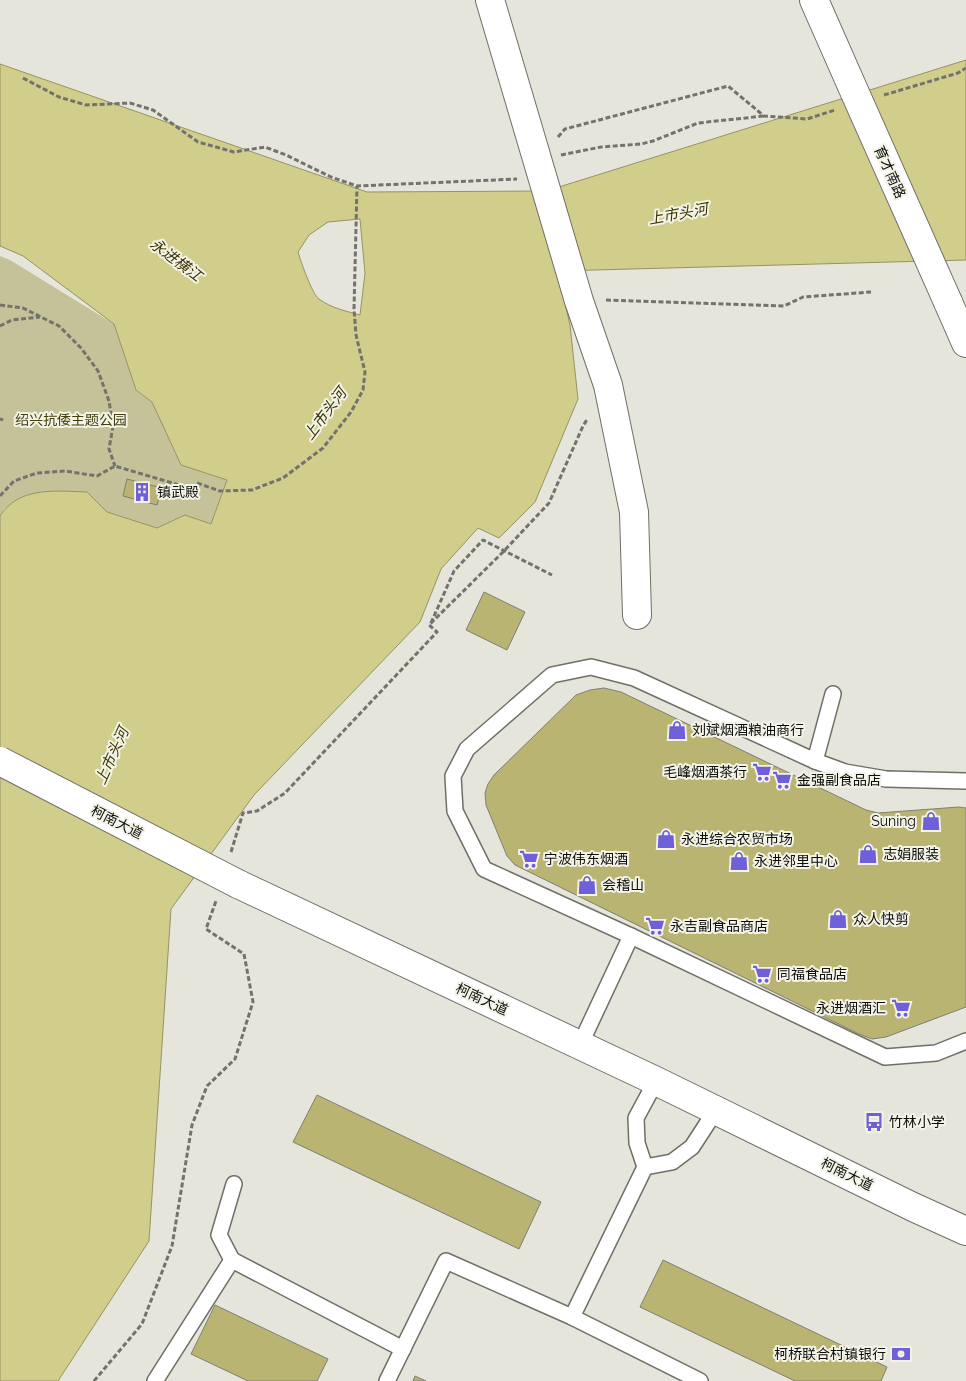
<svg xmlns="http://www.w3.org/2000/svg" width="966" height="1381" font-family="Raleway,'Noto Sans SC',sans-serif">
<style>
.green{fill:#c5c299}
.water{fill:#d1cd8a;stroke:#969364;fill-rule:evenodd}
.building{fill:#b9b472;stroke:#7f7f75}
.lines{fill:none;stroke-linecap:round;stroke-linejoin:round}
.service-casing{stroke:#706f66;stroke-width:18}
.minor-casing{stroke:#706f66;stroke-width:30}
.secondary-casing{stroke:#706f66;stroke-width:30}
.path{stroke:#73726c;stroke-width:3;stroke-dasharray:5 2.5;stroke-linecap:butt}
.service{stroke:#fff;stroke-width:15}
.minor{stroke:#fff;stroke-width:28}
.secondary{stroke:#fff;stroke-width:28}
.minor-bridge-casing{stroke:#706f66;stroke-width:30;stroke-linecap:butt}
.secondary-bridge-casing{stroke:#706f66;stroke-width:30;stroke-linecap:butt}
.minor-bridge{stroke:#fff;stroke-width:28}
.secondary-bridge{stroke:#fff;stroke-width:28}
.labels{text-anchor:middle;stroke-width:4;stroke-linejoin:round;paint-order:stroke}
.street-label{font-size:14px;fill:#0d0d0a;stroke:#f3f3e8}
.park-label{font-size:14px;fill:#44400b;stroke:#f3f3e8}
.poi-label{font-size:14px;fill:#0d0d0a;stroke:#f3f3e8;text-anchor:start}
.water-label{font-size:15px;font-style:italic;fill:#393500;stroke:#f3f3e8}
</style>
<rect width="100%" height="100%" fill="#e6e5db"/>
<path class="green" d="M 0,256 L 10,260 L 114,324 L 136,390 L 152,402 L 181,465 L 227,480 L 211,524 L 185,515 L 157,528 L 107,512 L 86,492 L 5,508 L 0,516 Z"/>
<path class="water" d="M 966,60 L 966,260 L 558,271 L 570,325 L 578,399 L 535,502 L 499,538 L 478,528 L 441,569 L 420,622 L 254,795 L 171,909 L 149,1241 L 58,1381 L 0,1381 L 0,516 C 19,486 56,491 87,492 L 107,512 L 157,528 L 185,515 L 211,524 L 227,480 L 181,465 L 152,402 L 136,390 L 114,324 L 23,256 L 0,246 L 0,64 L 367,192 L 546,191 ZM 360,219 L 365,273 L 360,315 C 346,311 331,308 319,299 C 312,294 301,262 298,252 L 309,235 L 328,222 Z"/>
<g class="building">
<path d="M 127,479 L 162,488 L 157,505 L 123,496 Z"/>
<path d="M 484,592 L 525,612 L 507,650 L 466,630 Z"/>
<path d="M 604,688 L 621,692 L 866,810 L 878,813 L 959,807 L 966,808 L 966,1007 L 886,1037 L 872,1039 L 859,1034 L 515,865 L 507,856 L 486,805 L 485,793 L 488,784 L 494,775 L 576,695 L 590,690 Z"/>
<path d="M 317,1095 L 541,1202 L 519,1249 L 293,1142 Z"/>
<path d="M 663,1260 L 887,1367 L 881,1381 L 795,1381 L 640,1307 Z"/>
<path d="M 215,1305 L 328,1359 L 317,1381 L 248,1381 L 191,1354 Z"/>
<path d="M 415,1376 L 426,1381 L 413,1381 Z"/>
</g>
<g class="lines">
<g class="service-casing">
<g id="service">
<path d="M 815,761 L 833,694"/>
<path d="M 966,781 L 886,779 L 845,772 L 815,761 L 634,678 L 591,667 L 552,675 L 467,749 L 453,776 L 455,811 L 484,869 L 631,936 L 885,1057 L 936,1053 L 966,1041"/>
<path d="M 580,1045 L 631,936"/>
<path d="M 645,1167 L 637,1143 L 636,1118 L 656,1081"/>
<path d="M 232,1260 L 403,1349"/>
<path d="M 572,1317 L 645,1167 L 672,1162 L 692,1147 L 716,1110"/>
<path d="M 155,1381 L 232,1260 L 219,1235 L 234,1184"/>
<path d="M 387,1381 L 446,1261 L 572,1317 L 700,1381"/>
</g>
</g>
<g class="minor-casing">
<g id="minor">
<path d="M 490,0 L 579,301 L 608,385 L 634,512 L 637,615"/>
<path d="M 814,0 L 855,93"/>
<path d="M 948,302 L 966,343"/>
</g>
</g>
<g class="secondary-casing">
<path id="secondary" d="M 238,884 L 656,1081 L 913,1207 L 966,1231"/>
</g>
<g class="path">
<path d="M 23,78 L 59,97 L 86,105 L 130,103 L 153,110 L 198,142 L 234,152 L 265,147 L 286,155 L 331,177 L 357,186 L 517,179"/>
<path d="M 884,95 L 958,73 L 966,68"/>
<path d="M 558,137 L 565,129 L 728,86 L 764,116 L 807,119 L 835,110"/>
<path d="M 561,155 L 601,147 L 641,144 L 653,141 L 698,123 L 764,116"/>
<path d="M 606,300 L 784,306 L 803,297 L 871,292"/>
<path d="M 0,305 L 23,308 L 59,326 L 81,348 L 98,371 L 109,401 L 113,426 L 109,449 L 115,466"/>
<path d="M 0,326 L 12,320 L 40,317"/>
<path d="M 0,419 L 3,420"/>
<path d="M 0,496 L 14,481 L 37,473 L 65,471 L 97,476 L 115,466 L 196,490 L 197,483 L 220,491 L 252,490 L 283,478 L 323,448 L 351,412 L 363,390 L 365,372 L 356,335 L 354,309 L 357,186"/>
<path d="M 431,623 L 454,571 L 483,540 L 552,575"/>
<path d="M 231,852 L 243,813 L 257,811 L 285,793 L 437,632 L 429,625 L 503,552 L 549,503 L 583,426 L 588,418"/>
<path d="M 94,1381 L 142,1324 L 172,1246 L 192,1125 L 207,1086 L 235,1059 L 253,1002 L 244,954 L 206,929 L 216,901"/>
</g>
<use href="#service" class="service"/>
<use href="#minor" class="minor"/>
<use href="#secondary" class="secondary"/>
<g class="minor-bridge-casing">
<path id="minor-bridge" d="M 855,93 L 948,302"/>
</g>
<g class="secondary-bridge-casing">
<path id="secondary-bridge" d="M 0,761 L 238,884"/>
</g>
<use href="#minor-bridge" class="minor-bridge"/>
<use href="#secondary-bridge" class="secondary-bridge"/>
</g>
<defs>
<g id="building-bare" transform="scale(1.5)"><path d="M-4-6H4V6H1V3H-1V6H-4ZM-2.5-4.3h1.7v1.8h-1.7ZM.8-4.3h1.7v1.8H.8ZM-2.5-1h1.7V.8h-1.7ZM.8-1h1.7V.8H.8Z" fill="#6f60da" stroke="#f3f3e8" stroke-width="2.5" paint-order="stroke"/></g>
<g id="shop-bare" transform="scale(1.5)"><path d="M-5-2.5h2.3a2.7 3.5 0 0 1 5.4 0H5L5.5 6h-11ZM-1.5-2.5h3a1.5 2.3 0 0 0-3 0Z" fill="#6f60da" stroke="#f3f3e8" stroke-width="2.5" paint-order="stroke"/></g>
<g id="supermarket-bare" transform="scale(1.5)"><path d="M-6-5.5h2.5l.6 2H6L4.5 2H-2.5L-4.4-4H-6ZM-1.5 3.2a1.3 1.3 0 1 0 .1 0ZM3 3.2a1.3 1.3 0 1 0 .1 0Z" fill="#6f60da" stroke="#f3f3e8" stroke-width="2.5" paint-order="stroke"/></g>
<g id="bus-bare" transform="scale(1.5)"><path d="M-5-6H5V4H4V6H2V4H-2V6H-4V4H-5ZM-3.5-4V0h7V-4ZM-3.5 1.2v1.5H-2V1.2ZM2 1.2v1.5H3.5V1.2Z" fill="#6f60da" stroke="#f3f3e8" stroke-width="2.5" paint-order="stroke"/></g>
<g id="bank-bare" transform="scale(1.5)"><path d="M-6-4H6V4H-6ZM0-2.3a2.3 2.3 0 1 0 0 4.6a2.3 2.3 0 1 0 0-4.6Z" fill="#6f60da" stroke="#f3f3e8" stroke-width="2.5" paint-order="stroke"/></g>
</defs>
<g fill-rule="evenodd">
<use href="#building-bare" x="142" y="492"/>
<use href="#shop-bare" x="677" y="730"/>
<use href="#supermarket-bare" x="762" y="772"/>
<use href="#supermarket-bare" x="782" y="780"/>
<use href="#shop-bare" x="931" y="821"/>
<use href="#shop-bare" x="666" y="839"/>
<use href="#shop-bare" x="868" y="854"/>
<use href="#supermarket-bare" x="529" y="859"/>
<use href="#shop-bare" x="739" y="861"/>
<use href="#shop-bare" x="587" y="885"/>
<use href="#shop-bare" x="838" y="919"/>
<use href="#supermarket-bare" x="655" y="926"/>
<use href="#supermarket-bare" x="762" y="974"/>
<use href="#supermarket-bare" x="901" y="1008"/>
<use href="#bus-bare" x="874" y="1122"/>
<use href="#bank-bare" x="901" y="1354"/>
</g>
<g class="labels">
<g class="street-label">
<text transform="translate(890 172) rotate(66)" y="5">育才南路</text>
<text transform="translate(117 822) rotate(27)" y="5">柯南大道</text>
<text transform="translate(482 999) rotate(25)" y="5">柯南大道</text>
<text transform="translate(847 1174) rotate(26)" y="5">柯南大道</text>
</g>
<g class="park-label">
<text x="71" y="425">绍兴抗倭主题公园</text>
</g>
<g class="poi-label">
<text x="157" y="497">镇武殿</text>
<text x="692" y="735">刘斌烟酒粮油商行</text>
<text x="747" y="777" text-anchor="end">毛峰烟酒茶行</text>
<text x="797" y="785">金强副食品店</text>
<text x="916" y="826" text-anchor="end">Suning</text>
<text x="681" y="844">永进综合农贸市场</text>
<text x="883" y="859">志娟服装</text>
<text x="544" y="864">宁波伟东烟酒</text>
<text x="754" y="866">永进邻里中心</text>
<text x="602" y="890">会稽山</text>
<text x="853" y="924">众人快剪</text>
<text x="670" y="931">永吉副食品商店</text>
<text x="777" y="979">同福食品店</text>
<text x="886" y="1013" text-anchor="end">永进烟酒汇</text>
<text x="889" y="1127">竹林小学</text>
<text x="886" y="1359" text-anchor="end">柯桥联合村镇银行</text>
</g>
<g class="water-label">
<text transform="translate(678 214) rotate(-10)" y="5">上市头河</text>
<text transform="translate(176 260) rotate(37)" y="5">永进横江</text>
<text transform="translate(325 414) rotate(-53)" y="5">上市头河</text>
<text transform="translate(112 756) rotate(-66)" y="5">上市头河</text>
</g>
</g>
</svg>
